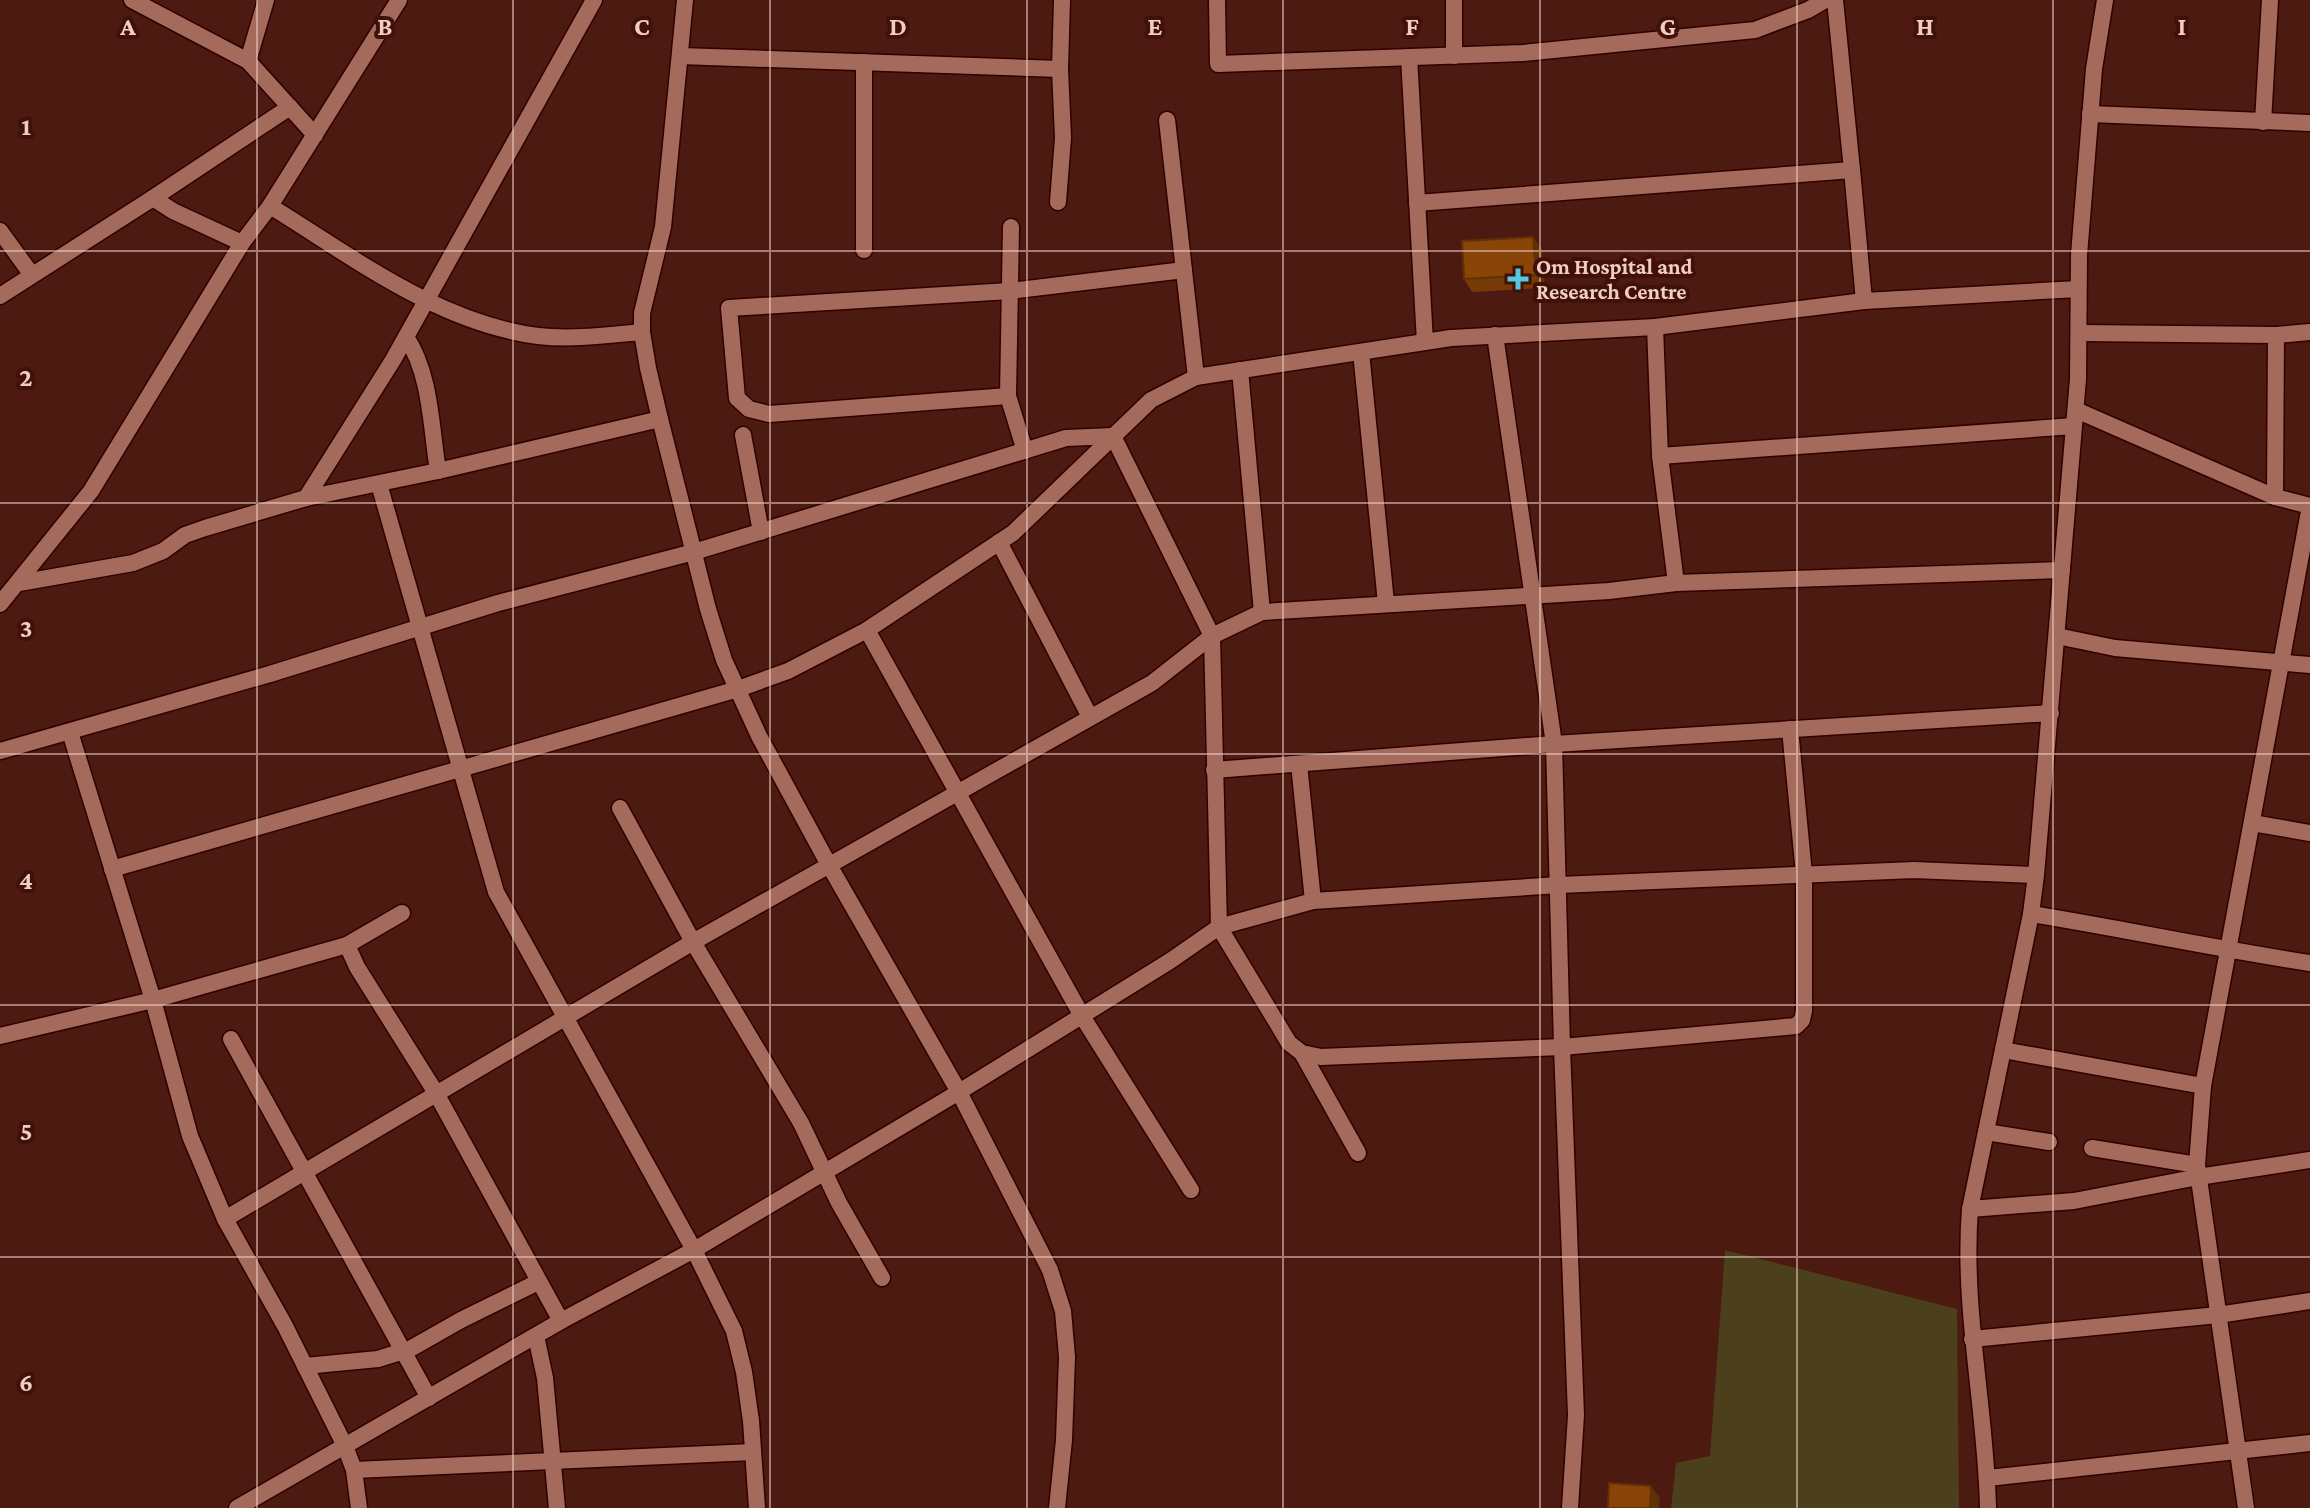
<svg xmlns="http://www.w3.org/2000/svg" width="2310" height="1508" font-family="'Crimson Pro',serif">
<style>
.green{fill:#4b401b}
.lines{fill:none;stroke-linecap:round;stroke-linejoin:round}
.minor-casing{stroke:#300100;stroke-width:19}
.tertiary-casing{stroke:#300100;stroke-width:19}
.minor{stroke:#a46a5c;stroke-width:16}
.tertiary{stroke:#a46a5c;stroke-width:16}
.wall{fill:#763a07}
.shaded-wall{fill:#603006}
.building{fill:#894408;stroke:#603006;stroke-width:2}
.grid{fill:none;stroke:#f0cec6;stroke-width:2;stroke-opacity:0.55}
.poi-dot{fill:#56c9e1;stroke:#411006;stroke-width:3}
.labels{text-anchor:middle;stroke-width:8;stroke-linejoin:round;paint-order:stroke}
.poi-label{font-size:22px;font-weight:bold;fill:#f0cec6;stroke:#411006;text-anchor:start}
.grid-label{font-size:26px;text-anchor:middle;font-weight:bold;fill:#f0cec6;stroke:#411006;stroke-width:8;stroke-linejoin:round;paint-order:stroke}
</style>
<rect width="100%" height="100%" fill="#4c1a10"/>
<path class="green" d="M 1725,1250 L 1957,1309 L 1959,1508 L 1671,1508 L 1676,1463 L 1710,1456 Z"/>
<g class="lines">
<g class="minor-casing">
<g id="minor">
<path d="M 132,0 L 248,61 L 315,135"/>
<path d="M 685,0 L 663,227 L 642,313 L 642,332 L 648,368 L 660,419 L 708,609 L 724,660 L 759,736 L 829,865 L 959,1092 L 1050,1270 L 1063,1311 L 1067,1357 L 1064,1440 L 1057,1508"/>
<path d="M 1217,0 L 1218,64 L 1523,53 L 1755,30 L 1808,10 L 1825,0"/>
<path d="M 1454,0 L 1454,56"/>
<path d="M 1835,0 L 1852,170"/>
<path d="M 680,56 L 1060,69 L 1062,0"/>
<path d="M 1409,57 L 1425,342"/>
<path d="M 248,61 L 266,0"/>
<path d="M 2090,114 L 2310,123"/>
<path d="M 1167,120 L 1196,377"/>
<path d="M 2263,122 L 2270,0"/>
<path d="M 153,198 L 290,107"/>
<path d="M 1058,202 L 1063,138 L 1060,69"/>
<path d="M 1417,203 L 1852,170 L 1864,301"/>
<path d="M 270,206 C 353,257 438,323 538,336 C 572,340 608,335 642,332"/>
<path d="M 1011,227 L 1008,396 L 1025,451"/>
<path d="M 0,231 L 32,275"/>
<path d="M 864,250 L 864,62"/>
<path d="M 0,296 L 153,198 L 173,211 L 242,243"/>
<path d="M 1655,327 L 1660,456 L 1676,583"/>
<path d="M 2080,333 L 2276,335 L 2275,497"/>
<path d="M 1495,335 L 1554,744 L 1562,1047 L 1576,1415 L 1570,1508"/>
<path d="M 2276,335 L 2310,332"/>
<path d="M 406,337 C 431,374 431,428 438,471"/>
<path d="M 1361,352 L 1386,603"/>
<path d="M 1240,370 L 1262,612"/>
<path d="M 1008,396 L 769,414 L 749,409 L 737,398 L 729,308 L 1010,291 L 1184,270"/>
<path d="M 2076,410 L 2275,497 L 2310,506"/>
<path d="M 743,435 L 761,532"/>
<path d="M 1660,456 L 2074,426"/>
<path d="M 379,484 L 496,892 L 694,1250 L 734,1331 L 744,1372 L 751,1421 L 757,1508"/>
<path d="M 306,498 L 438,471 L 660,419"/>
<path d="M 999,542 L 1090,717"/>
<path d="M 19,583 L 133,563 L 163,551 L 185,535 L 205,528 L 306,498 L 393,360 L 594,0"/>
<path d="M 867,630 L 1082,1016 L 1191,1190"/>
<path d="M 2057,636 L 2115,648 L 2310,665"/>
<path d="M 70,732 L 153,1000 L 190,1136 L 225,1219 L 285,1326 L 345,1446 L 354,1470 L 359,1508"/>
<path d="M 0,751 L 270,674 L 498,603 L 694,552 L 1066,438 L 1113,436 L 1212,636 L 1219,927 L 1289,1043 L 1302,1053 L 1321,1057 L 1562,1047 L 1796,1026 L 1802,1020 L 1804,1011 L 1804,874 L 1790,729"/>
<path d="M 1299,764 L 1313,901"/>
<path d="M 1214,770 L 1554,744 L 2051,713"/>
<path d="M 620,808 L 693,942 L 801,1123 L 839,1203 L 882,1278"/>
<path d="M 2252,823 L 2310,833"/>
<path d="M 112,869 L 738,689 L 788,671 L 867,630 L 1013,533 L 1151,400 L 1196,377 L 1451,338 L 1655,327 L 1864,301 L 2078,289"/>
<path d="M 2031,914 C 2124,929 2216,949 2310,963"/>
<path d="M 347,945 L 402,913"/>
<path d="M 0,1036 L 153,1000 L 347,945 L 357,967 L 436,1093 L 561,1321"/>
<path d="M 231,1039 L 429,1398"/>
<path d="M 2003,1050 L 2203,1086"/>
<path d="M 1302,1053 L 1358,1153"/>
<path d="M 1986,1132 L 2049,1142"/>
<path d="M 2092,1148 L 2197,1165"/>
<path d="M 1970,1209 L 2074,1201 L 2198,1177 L 2310,1160"/>
<path d="M 225,1219 L 693,942 L 1152,683 L 1212,636 L 1262,612 L 1609,591 L 1676,583 L 2062,570"/>
<path d="M 536,1336 L 545,1378 L 557,1508"/>
<path d="M 1972,1339 L 2218,1315 L 2310,1301"/>
<path d="M 305,1366 L 378,1359 L 410,1349 L 461,1320 L 538,1282"/>
<path d="M 354,1470 L 753,1452"/>
<path d="M 1988,1478 L 2310,1443"/>
<path d="M 237,1508 L 561,1321 L 694,1250 L 959,1092 L 1170,961 L 1219,927 L 1313,901 L 1559,885 L 1914,870 L 2036,875"/>
<path d="M 1988,1508 C 1986,1408 1962,1309 1970,1209 L 2031,914 L 2036,875 L 2078,379 L 2079,255 L 2094,69 L 2105,0"/>
<path d="M 2246,1508 L 2197,1165 L 2203,1086 L 2310,506"/>
</g>
</g>
<g class="tertiary-casing">
<path id="tertiary" d="M 0,604 L 91,491 L 242,243 L 270,206 L 399,0"/>
</g>
<use href="#minor" class="minor"/>
<use href="#tertiary" class="tertiary"/>
</g>
<path class="wall" d="M 1533,237 L 1542,250 L 1544,288 L 1472,292 L 1464,279 Z"/>
<g class="shaded-wall">
<path d="M 1533,237 L 1542,250 L 1544,288 L 1536,275 Z"/>
<path d="M 1651,1486 L 1660,1498 L 1659,1508 L 1650,1508 Z"/>
</g>
<g class="building">
<path d="M 1533,237 L 1536,275 L 1464,279 L 1462,241 Z"/>
<path d="M 1609,1483 L 1651,1486 L 1650,1508 L 1608,1508 Z"/>
</g>
<path class="grid" d="M 257,0 L 257,1508M 513,0 L 513,1508M 770,0 L 770,1508M 1027,0 L 1027,1508M 1283,0 L 1283,1508M 1540,0 L 1540,1508M 1797,0 L 1797,1508M 2053,0 L 2053,1508M 0,251 L 2310,251M 0,503 L 2310,503M 0,754 L 2310,754M 0,1005 L 2310,1005M 0,1257 L 2310,1257"/>
<path class="poi-dot" d="M1514 267h8v8h8v8h-8v8h-8v-8h-8v-8h8z"/>
<g class="labels">
<g class="poi-label">
<text x="1536" y="274">Om Hospital and<tspan x="1536" dy="25">Research Centre</tspan></text>
</g>
</g>
<g class="grid-label">
<text x="128" y="35">A</text>
<text x="385" y="35">B</text>
<text x="642" y="35">C</text>
<text x="898" y="35">D</text>
<text x="1155" y="35">E</text>
<text x="1412" y="35">F</text>
<text x="1668" y="35">G</text>
<text x="1925" y="35">H</text>
<text x="2182" y="35">I</text>
<text x="26" y="135">1</text>
<text x="26" y="386">2</text>
<text x="26" y="637">3</text>
<text x="26" y="889">4</text>
<text x="26" y="1140">5</text>
<text x="26" y="1391">6</text>
</g>
</svg>
